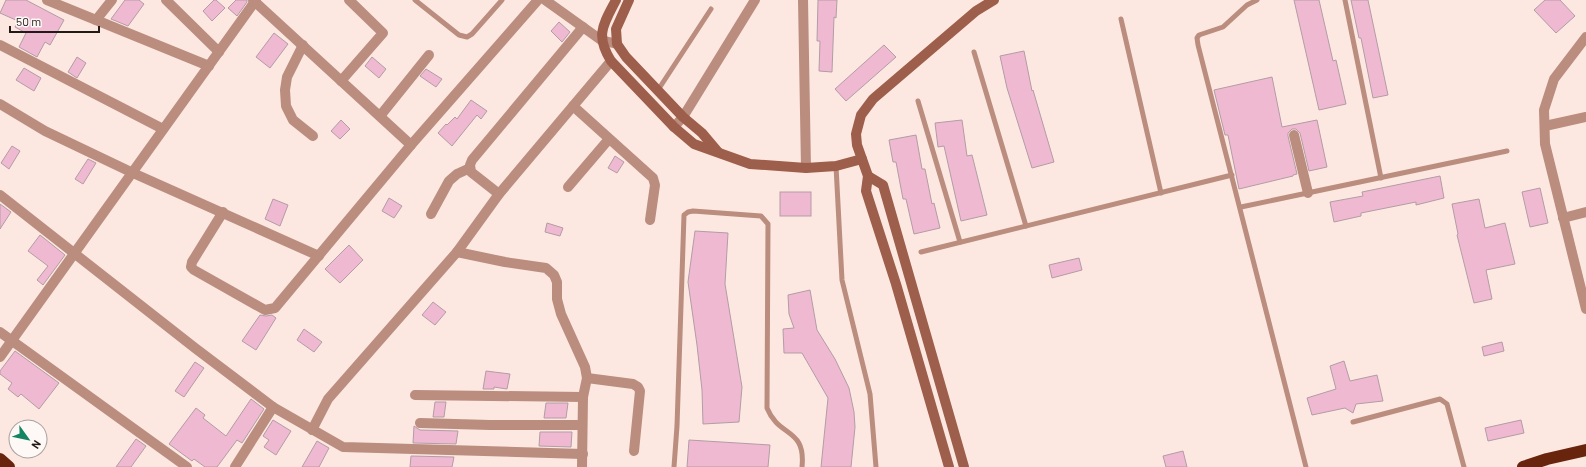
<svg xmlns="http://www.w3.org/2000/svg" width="1586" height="467" font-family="Barlow,sans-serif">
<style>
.building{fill:#efb9d1;stroke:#b39ca6}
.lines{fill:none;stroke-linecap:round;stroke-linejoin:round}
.lane{stroke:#ba8d7f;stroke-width:5}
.street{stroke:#ba8d7f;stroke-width:10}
.secondary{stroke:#9d5e4b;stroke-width:10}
.highway{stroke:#69240e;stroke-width:12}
</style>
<rect width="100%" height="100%" fill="#fce8e0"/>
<g class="building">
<path d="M 6,0 L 26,0 L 64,20 L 50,45 L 45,42 L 37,57 L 19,47 L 26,33 L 15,27 L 18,21 L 0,13 Z"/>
<path d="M 125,0 L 139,0 L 144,4 L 128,26 L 111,19 Z"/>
<path d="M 214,0 L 216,0 L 225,8 L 212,21 L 203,11 Z"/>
<path d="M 236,0 L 247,0 L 247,2 L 237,16 L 228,8 Z"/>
<path d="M 818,0 L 837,0 L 836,18 L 834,17 L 832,72 L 819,71 L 820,41 L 817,41 Z"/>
<path d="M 1294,0 L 1319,0 L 1333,61 L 1336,60 L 1346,104 L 1319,110 Z"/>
<path d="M 1351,0 L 1368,0 L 1388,95 L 1373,98 L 1361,38 L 1359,38 Z"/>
<path d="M 1545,0 L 1560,0 L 1575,16 L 1556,33 L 1534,10 Z"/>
<path d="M 559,22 L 570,32 L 562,42 L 551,31 Z"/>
<path d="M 274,33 L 288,44 L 270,68 L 256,57 Z"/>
<path d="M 884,45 L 896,57 L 846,101 L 835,89 Z"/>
<path d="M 1024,51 L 1032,91 L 1033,90 L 1054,162 L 1032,168 L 1007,88 L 1000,56 Z"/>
<path d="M 77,57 L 86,63 L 77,78 L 68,72 Z"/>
<path d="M 372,57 L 386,69 L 379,78 L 365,66 Z"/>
<path d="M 24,68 L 41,78 L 34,91 L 16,80 Z"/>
<path d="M 426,69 L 442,79 L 436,87 L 420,76 Z"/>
<path d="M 1272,77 L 1282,127 L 1317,120 L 1327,167 L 1309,171 L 1300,133 L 1296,129 L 1292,129 L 1288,133 L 1288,136 L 1297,174 L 1293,175 L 1293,176 L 1239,189 L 1228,135 L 1225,135 L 1214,90 Z"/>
<path d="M 471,100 L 487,111 L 481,119 L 477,115 L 452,146 L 438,133 L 446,124 L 447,125 L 455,117 L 457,119 Z"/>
<path d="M 341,120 L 350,129 L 340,139 L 331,131 Z"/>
<path d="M 962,120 L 967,156 L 972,155 L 987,215 L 961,221 L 944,146 L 938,147 L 935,123 Z"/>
<path d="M 916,135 L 922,169 L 925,169 L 932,204 L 934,203 L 940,228 L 914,234 L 906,199 L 903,199 L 896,162 L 893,162 L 889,140 Z"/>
<path d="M 12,146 L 20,151 L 9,169 L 1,163 Z"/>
<path d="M 615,156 L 624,162 L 617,173 L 608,168 Z"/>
<path d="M 88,159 L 96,163 L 83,184 L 75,179 Z"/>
<path d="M 1440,176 L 1444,198 L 1416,205 L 1416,202 L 1361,213 L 1361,216 L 1334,222 L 1330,202 L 1363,196 L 1362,192 Z"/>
<path d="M 1540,188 L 1548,223 L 1530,227 L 1522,192 Z"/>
<rect x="780" y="192" width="31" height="24"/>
<path d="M 389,198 L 402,206 L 394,218 L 382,211 Z"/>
<path d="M 273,199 L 288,205 L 280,226 L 265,219 Z"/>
<path d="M 1479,199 L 1485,228 L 1505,223 L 1515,264 L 1486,270 L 1492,299 L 1474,303 L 1457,235 L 1458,234 L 1452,204 Z"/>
<path d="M 0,204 L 11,212 L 0,229 Z"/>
<path d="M 547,223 L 563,228 L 560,236 L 545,232 Z"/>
<path d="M 695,231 L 728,233 L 725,284 L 742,387 L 739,422 L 703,424 L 702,390 L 697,345 L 688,282 Z"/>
<path d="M 40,235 L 65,255 L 43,285 L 37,280 L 48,266 L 28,251 Z"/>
<path d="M 349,245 L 363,260 L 340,283 L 325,269 Z"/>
<path d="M 1079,258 L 1082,270 L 1052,278 L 1049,265 Z"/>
<path d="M 810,290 L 817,330 L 835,359 L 849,388 L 854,412 L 855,427 L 851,467 L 821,467 L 828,398 L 802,353 L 784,353 L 783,329 L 794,328 L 789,314 L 788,295 Z"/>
<path d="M 433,302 L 446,312 L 435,325 L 422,315 Z"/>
<path d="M 260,315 L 266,316 L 272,315 L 276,318 L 256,350 L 242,341 Z"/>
<path d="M 304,329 L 322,342 L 314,352 L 297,340 Z"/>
<path d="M 1502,342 L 1504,351 L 1484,356 L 1482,347 Z"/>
<path d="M 15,351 L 59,383 L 39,409 L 21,394 L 18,397 L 8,389 L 12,383 L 0,374 L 0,371 Z"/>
<path d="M 1344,361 L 1350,381 L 1377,375 L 1383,401 L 1356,404 L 1353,413 L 1345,408 L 1312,415 L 1307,398 L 1336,389 L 1330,366 Z"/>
<path d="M 195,362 L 204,368 L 184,397 L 175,391 Z"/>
<path d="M 486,371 L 510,374 L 507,389 L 494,387 L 494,389 L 483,389 Z"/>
<path d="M 251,399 L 264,409 L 242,443 L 237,440 L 217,467 L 205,467 L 194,459 L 192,461 L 169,444 L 196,408 L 205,415 L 203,418 L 226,436 Z"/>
<path d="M 435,402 L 446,402 L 444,417 L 433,417 Z"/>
<path d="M 546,403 L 568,403 L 566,418 L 544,418 Z"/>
<path d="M 273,420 L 291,431 L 276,455 L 264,447 L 269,440 L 263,436 Z"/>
<path d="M 1521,420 L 1524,433 L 1488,441 L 1485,428 Z"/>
<path d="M 414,426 L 420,430 L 458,431 L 456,444 L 413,443 Z"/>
<path d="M 540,432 L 572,432 L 571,447 L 539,446 Z"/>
<path d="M 136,439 L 146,446 L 131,467 L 116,467 Z"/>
<path d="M 689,440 L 770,445 L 768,467 L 687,467 Z"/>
<path d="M 317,441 L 329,448 L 319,467 L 302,467 Z"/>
<path d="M 1183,451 L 1187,467 L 1166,467 L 1163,456 Z"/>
<path d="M 411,456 L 454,457 L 452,467 L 410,467 Z"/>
</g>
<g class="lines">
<g class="lane">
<path d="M 415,0 L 459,35 L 467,37 L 472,34 L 502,0"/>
<path d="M 1257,0 L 1247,5 L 1223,27 L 1199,35 L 1197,38 L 1198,45 L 1306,467"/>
<path d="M 1345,0 L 1381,178"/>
<path d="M 1121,19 L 1161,193"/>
<path d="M 974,52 L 1026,226"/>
<path d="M 658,90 L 711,9"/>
<path d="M 918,101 L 960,242"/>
<path d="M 836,166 L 842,280 L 870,394 L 876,467"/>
<path d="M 1241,207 L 1507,151"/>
<path d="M 921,252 L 1232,175"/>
<path d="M 1353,422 L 1440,399 L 1447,404 L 1464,467"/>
<path d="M 674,467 L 677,426 L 684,215 L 688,212 L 693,211 L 761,216 L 768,224 L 767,408 C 779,438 806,427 802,467"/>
</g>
<g class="street">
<path d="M 47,0 L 209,66"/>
<path d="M 166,0 L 219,52"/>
<path d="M 253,0 L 411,145"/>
<path d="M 545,0 L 601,40 L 617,44"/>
<path d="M 803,0 L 806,168"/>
<path d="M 96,20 L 112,0"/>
<path d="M 1586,37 L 1554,79 L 1544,110 L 1545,144 L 1586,309"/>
<path d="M 0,45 L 163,129"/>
<path d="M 303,45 L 287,77 L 285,90 L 286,106 L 293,120 L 313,136"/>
<path d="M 341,81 L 383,33 L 349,0"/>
<path d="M 0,104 L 45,131 L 133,173 L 319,256"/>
<path d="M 573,106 L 653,178 L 655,185 L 650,220"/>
<path d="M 380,116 L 429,55"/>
<path d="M 1545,126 L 1586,117"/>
<path d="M 674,127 L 683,117 L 755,0"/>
<path d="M 1294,135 L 1308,193"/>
<path d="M 568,187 L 609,139"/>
<path d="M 499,194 L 471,172 L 470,165 L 472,160 L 583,27"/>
<path d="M 0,195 L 195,348 L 273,407 L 343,447 L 583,454"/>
<path d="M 223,212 L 192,262 L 191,267 L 194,270 L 265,310 L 275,308 L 411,145 L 538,0"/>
<path d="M 431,214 L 449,181 L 457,174 L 470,168"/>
<path d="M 1563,218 L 1586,212"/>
<path d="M 457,252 L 505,262 L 546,268 L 554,275 L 557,282 L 557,299 L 561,314 L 585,367 L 587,378 L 583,397 L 582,467"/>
<path d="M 0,332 L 187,467"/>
<path d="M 0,357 L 256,0"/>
<path d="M 587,378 L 633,384 L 638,387 L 640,391 L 634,451"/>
<path d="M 415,395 L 583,397"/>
<path d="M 420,423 L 490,425 L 582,425"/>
<path d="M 312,430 L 328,399 L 457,252 L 499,194 L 611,61"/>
<path d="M 235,467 L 273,407"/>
</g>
<g class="secondary">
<path d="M 616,0 C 603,25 595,35 611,61 L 674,127 L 694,144 L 750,164 L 806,168 L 836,166 L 862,159"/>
<path d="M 629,0 L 616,29 L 617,44 L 626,57 L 683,117 L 702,133 L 718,152"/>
<path d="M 868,176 L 883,185 L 964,467"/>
<path d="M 949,467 L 896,284 L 866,191 L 868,176 L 857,145 L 856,134 L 861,115 L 873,99 L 976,11 L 994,0"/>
</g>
<g class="highway">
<path d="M 0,459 L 9,467"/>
<path d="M 1523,467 L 1547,459 L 1586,450"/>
</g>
</g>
<g transform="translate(28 439) rotate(123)"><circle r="19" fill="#fef9f7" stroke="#a6a09d"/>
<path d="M0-3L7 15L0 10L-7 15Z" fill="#148563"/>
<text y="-6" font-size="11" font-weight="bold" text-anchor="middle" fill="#221a16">N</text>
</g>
<path d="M10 26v6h89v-6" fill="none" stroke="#221a16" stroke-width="2"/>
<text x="16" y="26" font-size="12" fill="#221a16" stroke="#fef9f7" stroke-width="3" paint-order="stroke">50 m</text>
</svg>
